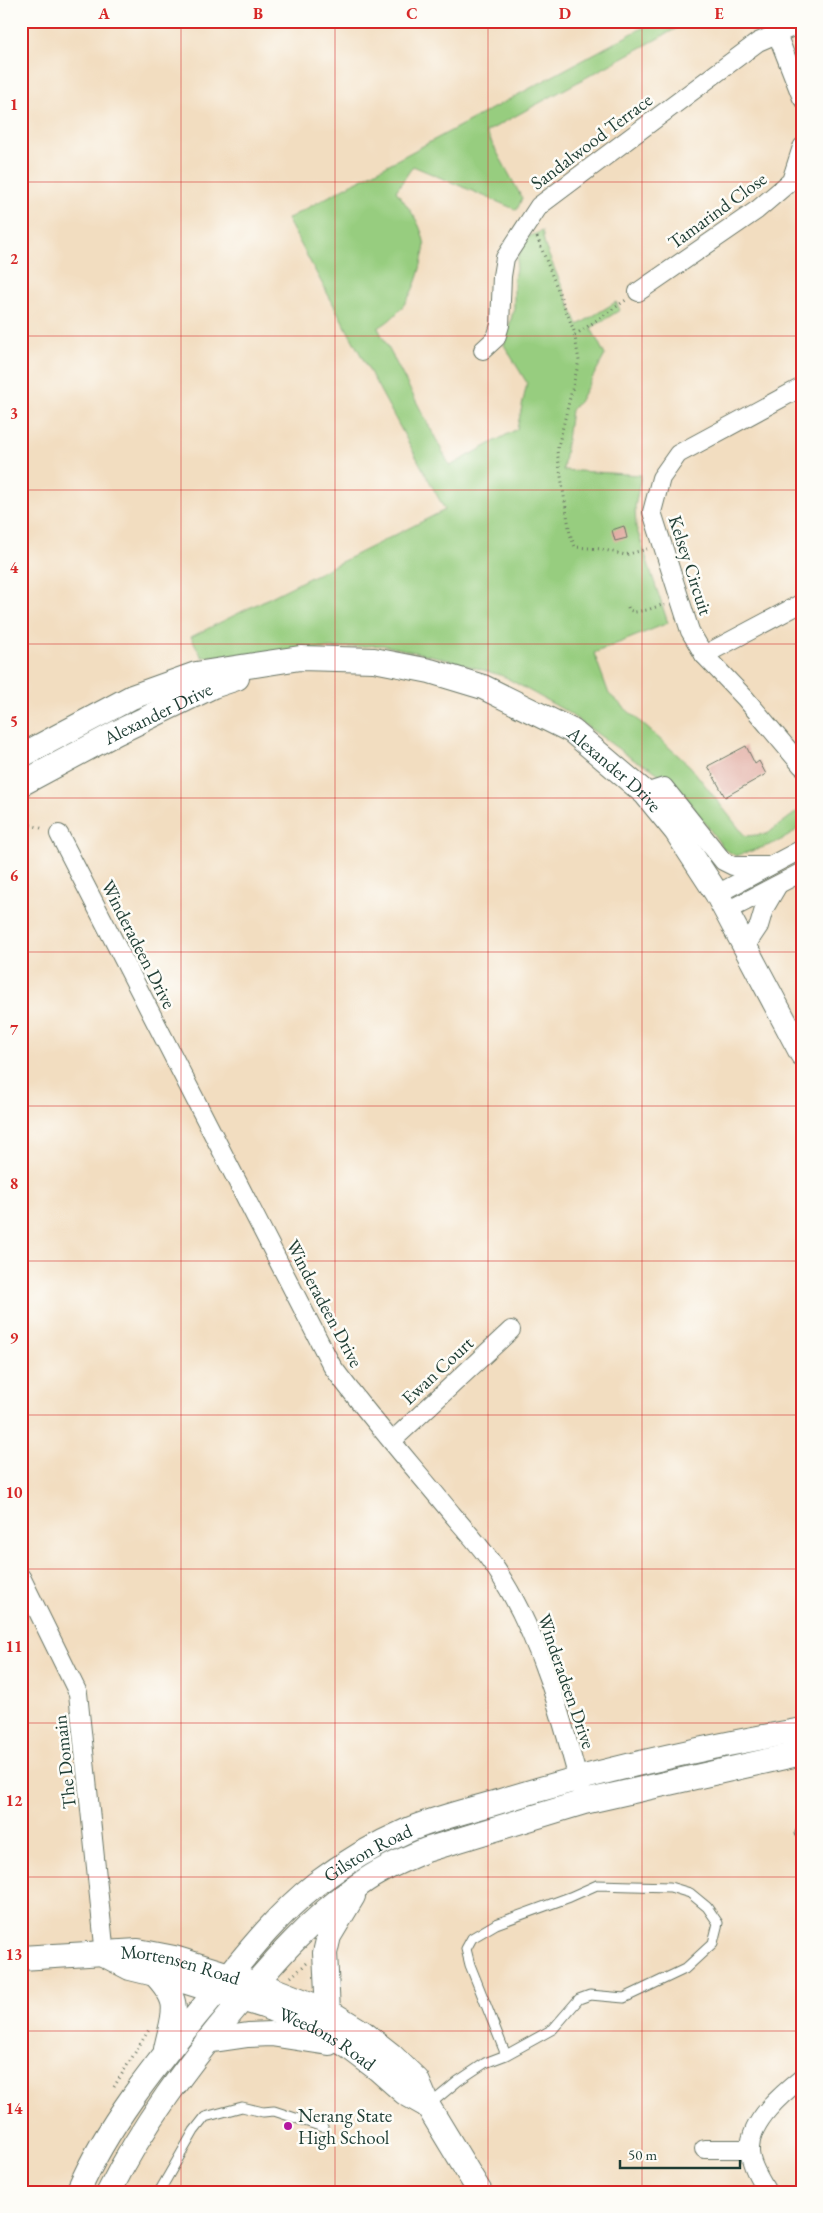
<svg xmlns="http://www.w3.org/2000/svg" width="823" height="2213" font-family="'EB Garamond',serif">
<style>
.green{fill:#97cd7f;stroke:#5b855a}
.building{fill:#dea197}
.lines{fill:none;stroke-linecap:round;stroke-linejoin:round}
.lane-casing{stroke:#697565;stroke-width:11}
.street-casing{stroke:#697565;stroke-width:20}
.secondary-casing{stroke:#697565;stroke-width:26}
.path{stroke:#697565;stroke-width:3;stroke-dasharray:1 4;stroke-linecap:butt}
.lane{stroke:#fff;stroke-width:9}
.street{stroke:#fff;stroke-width:18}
.secondary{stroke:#fff;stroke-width:24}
.grid{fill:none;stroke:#d62828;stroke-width:1;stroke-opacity:0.55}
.poi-dot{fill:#b5179e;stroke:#fdfcf7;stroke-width:2}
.labels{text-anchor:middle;stroke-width:5;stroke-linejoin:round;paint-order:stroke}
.street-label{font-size:19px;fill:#1f3d34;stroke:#fdfcf7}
.poi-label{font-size:19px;fill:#1f3d34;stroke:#fdfcf7;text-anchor:start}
.neatline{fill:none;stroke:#d62828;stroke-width:2}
.grid-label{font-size:16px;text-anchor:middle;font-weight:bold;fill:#d62828}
</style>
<rect width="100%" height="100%" fill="#fdfcf7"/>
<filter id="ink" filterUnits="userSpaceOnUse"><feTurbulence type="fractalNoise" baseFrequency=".02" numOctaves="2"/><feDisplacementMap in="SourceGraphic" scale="10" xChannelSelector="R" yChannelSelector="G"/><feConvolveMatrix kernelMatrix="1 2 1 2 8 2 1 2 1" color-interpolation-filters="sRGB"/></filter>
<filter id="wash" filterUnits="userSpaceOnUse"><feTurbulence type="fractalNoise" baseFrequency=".0096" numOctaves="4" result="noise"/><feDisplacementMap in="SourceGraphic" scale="20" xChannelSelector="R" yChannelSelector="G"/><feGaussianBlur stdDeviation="1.12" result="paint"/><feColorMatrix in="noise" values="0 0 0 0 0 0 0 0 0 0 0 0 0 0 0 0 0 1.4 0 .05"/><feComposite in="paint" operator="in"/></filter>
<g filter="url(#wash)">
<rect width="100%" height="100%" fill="#f2ddc0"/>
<path class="green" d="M 655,21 L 690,21 L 486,132 L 522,198 L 517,210 L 413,166 L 396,191 C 408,207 420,221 424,241 C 426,247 423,254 422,260 C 416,289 404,313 378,328 L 450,466 L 517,429 L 527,383 L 504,345 L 514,308 L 514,279 L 518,257 L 528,237 L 542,231 L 545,246 L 578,325 L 616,302 L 620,310 L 591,328 L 605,355 L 579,402 L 571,410 L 563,470 L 641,475 L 635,507 L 636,527 L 668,623 L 594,653 L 609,694 L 690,766 L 745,836 L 767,834 L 802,808 C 802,813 803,820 801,824 C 792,841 753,850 736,856 L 724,849 L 680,789 L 649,767 L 634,760 L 564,710 L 503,676 L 442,658 L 382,645 L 202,657 L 191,637 L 445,510 L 287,219 Z"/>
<g id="blocks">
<g class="building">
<path d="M 624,526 L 627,538 L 615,541 L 612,530 Z"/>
<path d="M 746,746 L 755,764 L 759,761 L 766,774 L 725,797 L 708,766 Z"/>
</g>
</g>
</g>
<g filter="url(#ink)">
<use href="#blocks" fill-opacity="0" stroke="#697565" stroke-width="1"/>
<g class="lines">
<g class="lane-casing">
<g id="lane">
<path d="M 800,1833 L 802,1833"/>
<path d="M 428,2106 L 458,2081 L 485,2063 L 506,2055 L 553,2029 L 579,1999 L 590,1995 L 624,1998 L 685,1969 L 713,1943 L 718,1923 L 707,1907 L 690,1893 L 670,1887 L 597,1885 L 570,1897 L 496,1924 L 472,1938 L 466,1949 L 470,1965 L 506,2055"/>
<path d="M 159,2192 L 194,2131 L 205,2117 L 242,2107 L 263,2112 L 274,2111 L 323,2127"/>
</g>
</g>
<g class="street-casing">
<g id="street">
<path d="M 777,34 L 802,98"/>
<path d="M 638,292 L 757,210 L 791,181 L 802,147"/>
<path d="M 483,350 L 496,338 L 500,325 L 502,276 L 505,258 L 539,206 L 758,42 L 802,23"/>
<path d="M 802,387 L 678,454 L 661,478 L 652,512 L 690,631 L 704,655 L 745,698 L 802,766"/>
<path d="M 704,655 L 802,603"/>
<path d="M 645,793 L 664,787 L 723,861 L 733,866 L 769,866"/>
<path d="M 59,834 L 332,1366 C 370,1418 412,1465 452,1514 C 470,1535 489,1556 503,1580 C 542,1643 562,1719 581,1790"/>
<path d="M 717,894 L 802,849"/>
<path d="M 727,911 L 802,872"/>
<path d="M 745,947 L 759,926 L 764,909 L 778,885"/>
<path d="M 392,1441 L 511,1330"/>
<path d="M 21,1577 L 78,1693 L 105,1955"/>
<path d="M 704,2149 L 750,2149"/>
<path d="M 767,2192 C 760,2179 749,2163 750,2148 C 751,2120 782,2094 802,2078"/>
</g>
</g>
<g class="secondary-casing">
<g id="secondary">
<path id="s1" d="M 21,756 L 132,697 L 196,674 L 300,658 L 374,660 L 430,671 L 483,687 L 572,731 L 645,793 L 676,831 L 717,894 L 802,1054"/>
<path id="s2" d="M 21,784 L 116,733 L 213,686 L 237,678"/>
<path id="s3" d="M 105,1955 L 130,1968 L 187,1982 L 264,2006 L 316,2027 L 346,2045 L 379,2070 L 405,2093 L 428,2106"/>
<path id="s4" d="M 21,1958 L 138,1951 L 174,1958 L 229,1975 L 277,1991 L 328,2011 L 362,2032 L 391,2055 L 417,2080 L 428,2106 L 480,2192"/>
<path d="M 154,1973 C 183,2004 174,2011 166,2049"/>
<path d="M 328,2011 L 325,1953 L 329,1936 L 353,1896"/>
<path d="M 207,2041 L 248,2035 L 271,2034 L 329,2043"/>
<path id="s5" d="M 78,2192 C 107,2125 154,2067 200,2011 C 236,1968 271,1919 316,1884 C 344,1863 374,1845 406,1831 C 435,1818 471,1810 501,1801 C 600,1770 700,1748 802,1730"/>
<path d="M 109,2192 C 143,2124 187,2065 235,2008 C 272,1963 311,1918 359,1885 C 379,1870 403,1860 426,1850 L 584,1802 L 802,1753"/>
</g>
</g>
<g class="path">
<path d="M 537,237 L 574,331 L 579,361 L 557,451 L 570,534 L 575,547 L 601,549 L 625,555 L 647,549"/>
<path d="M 575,335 L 626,300"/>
<path d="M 628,607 L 629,610 L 635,612 L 647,610 L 665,604"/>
<path d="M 21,822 L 44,829"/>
<path d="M 291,1977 L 307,1963"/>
<path d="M 114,2087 L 150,2028"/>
</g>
<use href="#lane" class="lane"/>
<use href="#street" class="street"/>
<use href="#secondary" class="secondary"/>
</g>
</g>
<path class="grid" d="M 181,21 L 181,2192M 335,21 L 335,2192M 488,21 L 488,2192M 642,21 L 642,2192M 21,182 L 802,182M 21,336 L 802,336M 21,490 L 802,490M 21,644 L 802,644M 21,798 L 802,798M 21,952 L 802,952M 21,1106 L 802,1106M 21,1261 L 802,1261M 21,1415 L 802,1415M 21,1569 L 802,1569M 21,1723 L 802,1723M 21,1877 L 802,1877M 21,2031 L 802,2031"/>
<circle class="poi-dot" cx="288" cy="2126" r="5"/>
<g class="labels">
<g class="street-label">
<text transform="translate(591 141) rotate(-37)" y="7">Sandalwood Terrace</text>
<text transform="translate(717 210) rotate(-36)" y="7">Tamarind Close</text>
<text transform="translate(691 565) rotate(72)" y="7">Kelsey Circuit</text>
<text dy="7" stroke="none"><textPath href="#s2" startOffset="154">Alexander Drive</textPath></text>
<text dy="7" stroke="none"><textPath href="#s1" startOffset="642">Alexander Drive</textPath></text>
<text transform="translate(139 944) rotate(63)" y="7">Winderadeen Drive</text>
<text transform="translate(325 1303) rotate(62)" y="7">Winderadeen Drive</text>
<text transform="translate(437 1370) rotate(-43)" y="7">Ewan Court</text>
<text transform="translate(567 1681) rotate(71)" y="7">Winderadeen Drive</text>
<text transform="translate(64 1762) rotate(-96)" y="7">The Domain</text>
<text dy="7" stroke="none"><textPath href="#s5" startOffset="452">Gilston Road</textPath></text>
<text dy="7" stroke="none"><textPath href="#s4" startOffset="161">Mortensen Road</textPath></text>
<text dy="7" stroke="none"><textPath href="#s3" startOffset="239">Weedons Road</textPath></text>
</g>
<g class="poi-label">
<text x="298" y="2122">Nerang State<tspan x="298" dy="22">High School</tspan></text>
</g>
</g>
<rect width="823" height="2213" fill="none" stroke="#fdfcf7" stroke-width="55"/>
<path d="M620 2160v8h120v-8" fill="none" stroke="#1f3d34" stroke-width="2.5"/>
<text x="628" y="2160" font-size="15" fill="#1f3d34" stroke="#fdfcf7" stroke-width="4" paint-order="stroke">50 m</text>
<rect x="28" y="28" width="768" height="2158" class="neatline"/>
<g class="grid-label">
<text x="104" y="19">A</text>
<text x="258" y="19">B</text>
<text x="412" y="19">C</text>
<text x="565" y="19">D</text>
<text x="719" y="19">E</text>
<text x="14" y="110">1</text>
<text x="14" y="264">2</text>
<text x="14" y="419">3</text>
<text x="14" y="573">4</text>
<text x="14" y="727">5</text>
<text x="14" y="881">6</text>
<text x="14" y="1035">7</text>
<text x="14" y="1189">8</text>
<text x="14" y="1343">9</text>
<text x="14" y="1498">10</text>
<text x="14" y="1652">11</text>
<text x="14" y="1806">12</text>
<text x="14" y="1960">13</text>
<text x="14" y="2114">14</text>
</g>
</svg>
